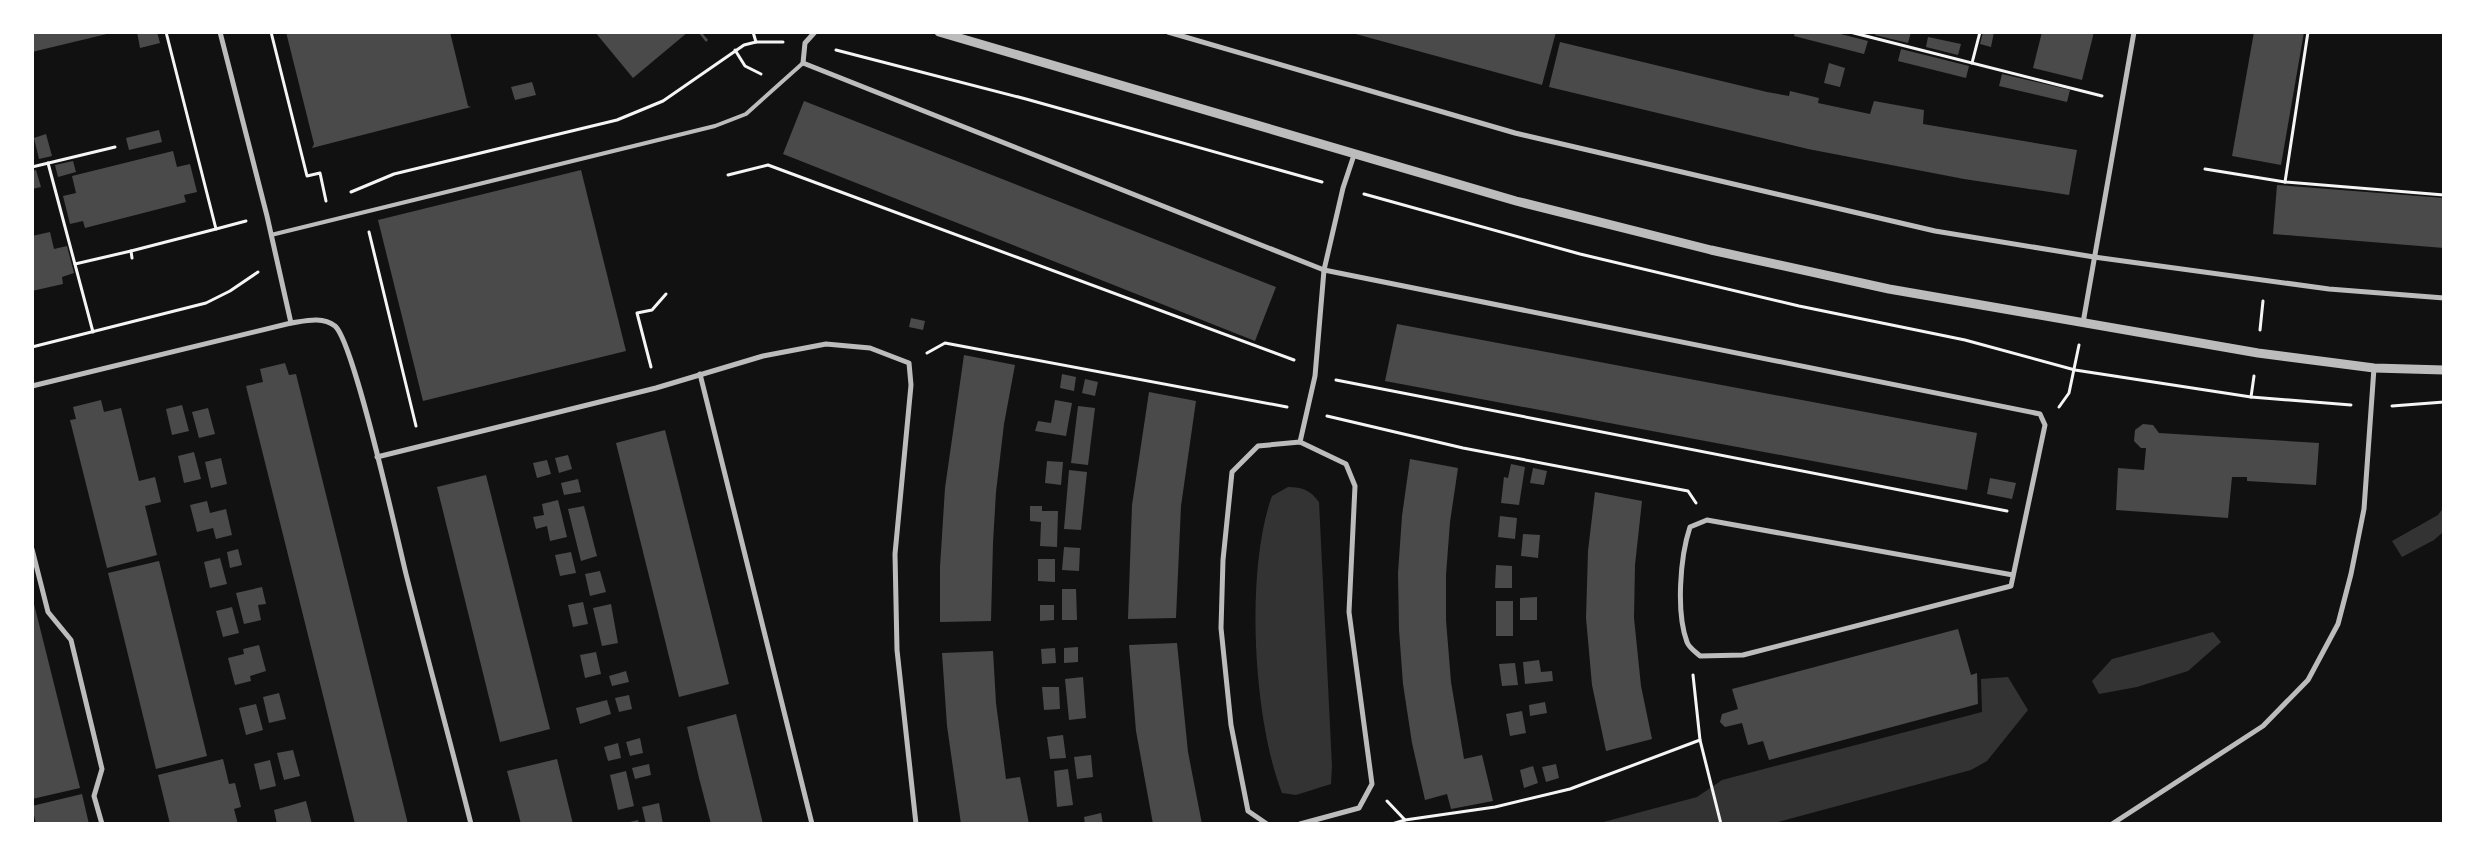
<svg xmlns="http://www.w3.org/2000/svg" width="2476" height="856" font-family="'Public Sans',sans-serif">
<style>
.water{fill:#333}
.building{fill:#4a4a4a}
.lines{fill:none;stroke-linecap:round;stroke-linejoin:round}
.path{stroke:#f5f5f5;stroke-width:3}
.service{stroke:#bcbcbc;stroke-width:4}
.minor{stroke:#bcbcbc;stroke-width:5}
.tertiary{stroke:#bcbcbc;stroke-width:9}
</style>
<rect width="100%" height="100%" fill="#111"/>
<g class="water">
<path d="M 1288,487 C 1302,487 1310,490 1319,502 L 1332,766 L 1331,784 L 1296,795 L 1282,793 C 1253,719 1245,570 1272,496 Z"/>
<path d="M 2443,508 L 2443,532 L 2434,540 L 2402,557 L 2392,541 L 2438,515 Z"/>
<path d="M 2213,632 L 2221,642 L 2188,671 L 2137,687 L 2099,694 L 2092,681 L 2112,659 Z"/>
<path d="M 2008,677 L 2028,710 L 1987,761 L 1971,770 L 1774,823 L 1596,824 L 1697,797 L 1722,780 L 1982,712 L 1981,679 Z"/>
</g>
<g class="building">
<path d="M 32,32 L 111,32 L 111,33 L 32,52 Z"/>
<path d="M 137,32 L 157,32 L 160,43 L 140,48 Z"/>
<path d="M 286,32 L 450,32 L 468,106 L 471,107 L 312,148 L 314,144 Z"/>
<path d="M 595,32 L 688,32 L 633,78 Z"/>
<path d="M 698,32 L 705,32 L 703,34 L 708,40 L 706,42 Z"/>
<path d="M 1524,32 L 1556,32 L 1542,85 L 1352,33 Z"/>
<path d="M 1795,32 L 1833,32 L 1868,41 L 1864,54 L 1794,36 Z"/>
<path d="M 1876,32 L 1911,32 L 1908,43 L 1875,35 Z"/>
<path d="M 1983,32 L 1994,32 L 1991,47 L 1980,44 Z"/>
<path d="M 2042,32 L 2094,32 L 2082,80 L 2033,68 Z"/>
<path d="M 2254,32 L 2304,32 L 2281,165 L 2232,156 Z"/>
<path d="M 1928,37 L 1961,44 L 1958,55 L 1926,47 Z"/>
<path d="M 1560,42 L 1767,92 L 1789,96 L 1790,91 L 1819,98 L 1818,103 L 1870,114 L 1874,101 L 1924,110 L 1923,124 L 2077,150 L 2069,195 L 1964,179 L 1808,149 L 1549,87 Z"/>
<path d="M 1901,49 L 1969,66 L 1966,78 L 1898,61 Z"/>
<path d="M 1829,63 L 1845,68 L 1840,87 L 1824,83 Z"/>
<path d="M 2002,74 L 2070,90 L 2067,102 L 1999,86 Z"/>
<path d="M 532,82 L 536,95 L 515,100 L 511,87 Z"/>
<path d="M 804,101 L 1276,287 L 1255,341 L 783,154 Z"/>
<path d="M 159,130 L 162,142 L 129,150 L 126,138 Z"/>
<path d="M 46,134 L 52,156 L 39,159 L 34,138 Z"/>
<path d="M 173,151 L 177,167 L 190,164 L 197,192 L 184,195 L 186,202 L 85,228 L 83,221 L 70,224 L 63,196 L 76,193 L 72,176 Z"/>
<path d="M 73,161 L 76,172 L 58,177 L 55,165 Z"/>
<path d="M 36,170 L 41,187 L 32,189 L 32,171 Z"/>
<path d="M 581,170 L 626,351 L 423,401 L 378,220 Z"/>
<path d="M 2277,185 L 2444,198 L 2444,248 L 2273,234 Z"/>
<path d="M 50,232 L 54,249 L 67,246 L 74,273 L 62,277 L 63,284 L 32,291 L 32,236 Z"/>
<path d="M 911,318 L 925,321 L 923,330 L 909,327 Z"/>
<path d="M 1397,324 L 1977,433 L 1967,490 L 1385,381 Z"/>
<path d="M 964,355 L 1015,365 L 1004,424 L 996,492 L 993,543 L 991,621 L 940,622 L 940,567 L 945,488 Z"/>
<path d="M 285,363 L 289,375 L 296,374 L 408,824 L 355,824 L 246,386 L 263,382 L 260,369 Z"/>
<path d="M 1062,374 L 1076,377 L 1074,391 L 1060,388 Z"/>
<path d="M 1085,379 L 1098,382 L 1095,396 L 1082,393 Z"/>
<path d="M 1149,392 L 1196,401 L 1181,506 L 1176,618 L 1128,619 L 1132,505 Z"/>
<path d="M 101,400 L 104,412 L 121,408 L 139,481 L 155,477 L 161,502 L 145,506 L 157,555 L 107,568 L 70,420 L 76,419 L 73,407 Z"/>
<path d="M 1055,400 L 1072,403 L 1066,436 L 1035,431 L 1038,421 L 1051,423 Z"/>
<path d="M 182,405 L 189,431 L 172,435 L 166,409 Z"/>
<path d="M 1078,406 L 1095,408 L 1088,465 L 1071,463 Z"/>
<path d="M 208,408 L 215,434 L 199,438 L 192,412 Z"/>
<path d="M 2143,424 L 2153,425 L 2159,433 L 2319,443 L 2316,485 L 2247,481 L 2247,477 L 2232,477 L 2228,518 L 2116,510 L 2118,468 L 2144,470 L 2146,448 L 2141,448 L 2134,441 L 2135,430 Z"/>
<path d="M 665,430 L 729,684 L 679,697 L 616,443 Z"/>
<path d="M 194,452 L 201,479 L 184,483 L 178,456 Z"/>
<path d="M 568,455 L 572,469 L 559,473 L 555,458 Z"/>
<path d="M 221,458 L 227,484 L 211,488 L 205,462 Z"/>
<path d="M 1410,459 L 1458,468 L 1450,522 L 1446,575 L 1446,620 L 1451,682 L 1464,759 L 1482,755 L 1493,801 L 1451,809 L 1447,794 L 1425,800 L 1412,743 L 1403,684 L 1399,630 L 1398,573 L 1402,516 Z"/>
<path d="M 547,460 L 551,474 L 537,478 L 533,463 Z"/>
<path d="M 1047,461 L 1063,462 L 1061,485 L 1045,483 Z"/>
<path d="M 1511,464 L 1525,467 L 1519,505 L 1501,503 L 1504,477 L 1508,478 Z"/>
<path d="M 1533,468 L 1547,471 L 1544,485 L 1530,483 Z"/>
<path d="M 1069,470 L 1087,472 L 1081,530 L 1064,529 Z"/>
<path d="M 486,475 L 550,729 L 500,742 L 437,487 Z"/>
<path d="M 1990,478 L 2016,483 L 2012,499 L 1987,494 Z"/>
<path d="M 578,479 L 581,492 L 564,495 L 561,483 Z"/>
<path d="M 1595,492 L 1642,501 L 1635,565 L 1634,618 L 1641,686 L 1652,739 L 1606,751 L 1592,685 L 1586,618 L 1588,551 Z"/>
<path d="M 558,500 L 567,537 L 550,541 L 547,526 L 536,529 L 533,517 L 544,515 L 542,504 Z"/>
<path d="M 207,501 L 210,513 L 226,509 L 232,535 L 216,539 L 213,528 L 197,532 L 190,505 Z"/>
<path d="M 584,506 L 597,556 L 581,561 L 568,509 Z"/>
<path d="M 1030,506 L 1042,506 L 1042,511 L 1058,511 L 1057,547 L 1040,546 L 1041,522 L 1030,521 Z"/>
<path d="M 1500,516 L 1517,518 L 1515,539 L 1498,537 Z"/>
<path d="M 1523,534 L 1540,535 L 1538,558 L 1521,556 Z"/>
<path d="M 1064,547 L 1080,548 L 1079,571 L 1062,570 Z"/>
<path d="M 238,549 L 242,565 L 230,568 L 227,552 Z"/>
<path d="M 571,552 L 576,573 L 560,576 L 555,555 Z"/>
<path d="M 220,558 L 227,584 L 210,588 L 204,562 Z"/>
<path d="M 1038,559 L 1055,559 L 1055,582 L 1038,581 Z"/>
<path d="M 159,561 L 207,756 L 156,769 L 108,573 Z"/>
<path d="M 1496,565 L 1512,566 L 1512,588 L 1495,588 Z"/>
<path d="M 600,571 L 606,592 L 590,596 L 585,574 Z"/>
<path d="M 262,587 L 266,604 L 258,605 L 261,620 L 244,624 L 236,593 Z"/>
<path d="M 1062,589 L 1076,589 L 1077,620 L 1062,620 Z"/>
<path d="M 32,596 L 80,788 L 32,799 Z"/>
<path d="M 1537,597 L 1537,620 L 1520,620 L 1520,598 Z"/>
<rect x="1496" y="601" width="17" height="35"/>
<path d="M 583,602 L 588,624 L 573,627 L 568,605 Z"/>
<path d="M 611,604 L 618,643 L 602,646 L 593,608 Z"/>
<path d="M 1040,605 L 1054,605 L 1054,620 L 1040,621 Z"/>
<path d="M 232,607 L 239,633 L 223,637 L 216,611 Z"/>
<path d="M 1958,629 L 1971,675 L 1977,673 L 1978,704 L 1769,760 L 1763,741 L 1748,745 L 1742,723 L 1725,727 L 1720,722 L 1722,714 L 1738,709 L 1732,689 Z"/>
<path d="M 1177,643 L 1188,752 L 1202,824 L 1153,824 L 1136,731 L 1129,645 Z"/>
<path d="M 259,645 L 266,671 L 250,676 L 251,681 L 235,685 L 228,658 L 244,654 L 243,649 Z"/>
<path d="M 1078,647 L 1078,662 L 1064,663 L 1064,648 Z"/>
<path d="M 1055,648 L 1056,663 L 1042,664 L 1041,649 Z"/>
<path d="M 993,651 L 996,703 L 1006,779 L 1020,777 L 1029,824 L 961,824 L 947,726 L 942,653 Z"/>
<path d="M 596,652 L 601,674 L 585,678 L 580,655 Z"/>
<path d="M 1539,660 L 1541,672 L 1552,671 L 1553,681 L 1525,684 L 1523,662 Z"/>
<path d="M 1515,663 L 1518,685 L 1502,686 L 1499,664 Z"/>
<path d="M 626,671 L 629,682 L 612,686 L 609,676 Z"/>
<path d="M 1083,677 L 1086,718 L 1069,720 L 1065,679 Z"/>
<path d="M 1042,687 L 1059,687 L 1060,709 L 1044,710 Z"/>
<path d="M 279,693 L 286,719 L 269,723 L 263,697 Z"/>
<path d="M 629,695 L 632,709 L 619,712 L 615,698 Z"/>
<path d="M 607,700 L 611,714 L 580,724 L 576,708 Z"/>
<path d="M 1545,702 L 1547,713 L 1530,716 L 1529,705 Z"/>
<path d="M 256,704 L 263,730 L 246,735 L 239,708 Z"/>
<path d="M 1522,711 L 1526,733 L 1510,736 L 1506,714 Z"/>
<path d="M 736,714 L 755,791 L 763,824 L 711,824 L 699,778 L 687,727 Z"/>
<path d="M 1063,735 L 1066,758 L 1050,759 L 1047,737 Z"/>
<path d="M 640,738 L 643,753 L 630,756 L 626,742 Z"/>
<path d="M 618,743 L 621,758 L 608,761 L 604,747 Z"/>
<path d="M 293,750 L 300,776 L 284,780 L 277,753 Z"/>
<path d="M 1091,755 L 1093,777 L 1077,779 L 1074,757 Z"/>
<path d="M 223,759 L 229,784 L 235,783 L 241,807 L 234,809 L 238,824 L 170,824 L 158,775 Z"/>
<path d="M 557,759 L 573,824 L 521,824 L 507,771 Z"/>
<path d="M 270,760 L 276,786 L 260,790 L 254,764 Z"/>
<path d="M 649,764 L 651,775 L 635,779 L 632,768 Z"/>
<path d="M 1556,764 L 1559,778 L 1546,782 L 1542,767 Z"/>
<path d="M 1533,766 L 1538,783 L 1524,788 L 1520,770 Z"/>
<path d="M 1068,769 L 1073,805 L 1057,807 L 1054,771 Z"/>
<path d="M 626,771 L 634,806 L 618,810 L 610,775 Z"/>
<path d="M 82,794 L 89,824 L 36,824 L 32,806 Z"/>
<path d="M 306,801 L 312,824 L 277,824 L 274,810 Z"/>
<path d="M 659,803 L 663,824 L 646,824 L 642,807 Z"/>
<path d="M 1101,813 L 1103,824 L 1085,824 L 1084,817 Z"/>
<path d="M 638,820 L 639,824 L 625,824 L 625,823 Z"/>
</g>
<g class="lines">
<g class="path">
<path d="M 166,32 L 216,229 L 246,221"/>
<path d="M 271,32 L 307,176 L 320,173 L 326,201"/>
<path d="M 753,32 L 756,42"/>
<path d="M 1850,32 L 2102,96"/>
<path d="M 2308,32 L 2285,182 L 2444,195"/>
<path d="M 735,50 L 745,66 L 761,74"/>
<path d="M 836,50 L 1026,99 L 1322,182"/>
<path d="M 1972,63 L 1980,32"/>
<path d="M 48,163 L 93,332"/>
<path d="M 32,167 L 115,147"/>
<path d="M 2205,169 L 2285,182"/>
<path d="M 728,175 L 768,165 L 1294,360"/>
<path d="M 351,192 L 394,174 L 617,120 L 663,101 L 744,45 L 756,42 L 783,42"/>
<path d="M 1364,194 L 1580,254 L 1799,306 L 1965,340 L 2075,370 L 2251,397 L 2351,405"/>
<path d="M 369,232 L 416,426"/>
<path d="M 132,258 L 131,251 L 216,229"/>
<path d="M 75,264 L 131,251"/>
<path d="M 2260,330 L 2263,301"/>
<path d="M 32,347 L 206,303 L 230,291 L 258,272"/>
<path d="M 927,353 L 945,343 L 1287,407"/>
<path d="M 651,367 L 637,313 L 652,310 L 666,294"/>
<path d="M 1336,380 L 2007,511"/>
<path d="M 2251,397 L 2254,376"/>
<path d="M 2392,406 L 2444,402"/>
<path d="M 2059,407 L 2069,393 L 2079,345"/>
<path d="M 1327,416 L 1463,448 L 1688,491 L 1696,503"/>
<path d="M 1700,740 L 1721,824"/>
<path d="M 1387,801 L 1405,820 L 1495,807 L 1570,789 L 1700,740 L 1693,675"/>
<path d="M 1392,824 L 1405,820"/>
</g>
<path class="service" d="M 271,235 L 715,126 L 746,114 L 803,63"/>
<g class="minor">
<path d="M 220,32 L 267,216 L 291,323"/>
<path d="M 815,32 L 805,43 L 803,63 L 1324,270 L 2040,414 L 2045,425 L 2011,586 L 1743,655 L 1700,656 C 1696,652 1689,648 1687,642 C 1676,613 1680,557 1690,527 L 1707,520 L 2013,575"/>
<path d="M 1168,32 L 1515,133 L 1935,231 L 2094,257 L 2329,289 L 2444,298"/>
<path d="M 2083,323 L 2134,32"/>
<path d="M 700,374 L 812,824"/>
<path d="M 32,386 L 291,323 C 305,321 322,316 335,326 C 354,342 397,537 406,574 C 427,657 450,740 471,824"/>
<path d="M 1300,442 L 1315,376 L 1324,270 L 1343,188 L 1354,155"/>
<path d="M 377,457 L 656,388 L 763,356 L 826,344 L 870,348 L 909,363 L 911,385 L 895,554 L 897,650 L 916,824"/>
<path d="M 32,549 L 48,612 L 71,640 L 102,769 L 94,796 L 102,824"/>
<path d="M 1267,824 L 1248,811 L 1231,725 L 1221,628 L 1223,560 L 1232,472 L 1258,446 L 1300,442 L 1346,464 L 1355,486 L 1349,612 L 1372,784 L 1359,808 L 1300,824"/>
<path d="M 2112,824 L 2263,726 L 2308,680 L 2338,624 L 2351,574 L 2364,509 L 2374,368"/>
</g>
<path class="tertiary" d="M 939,32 L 1516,201 L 1711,250 L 1889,289 L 2258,353 L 2374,368 L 2444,370"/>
</g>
<rect width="2476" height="856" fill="none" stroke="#ffffff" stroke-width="68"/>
</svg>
